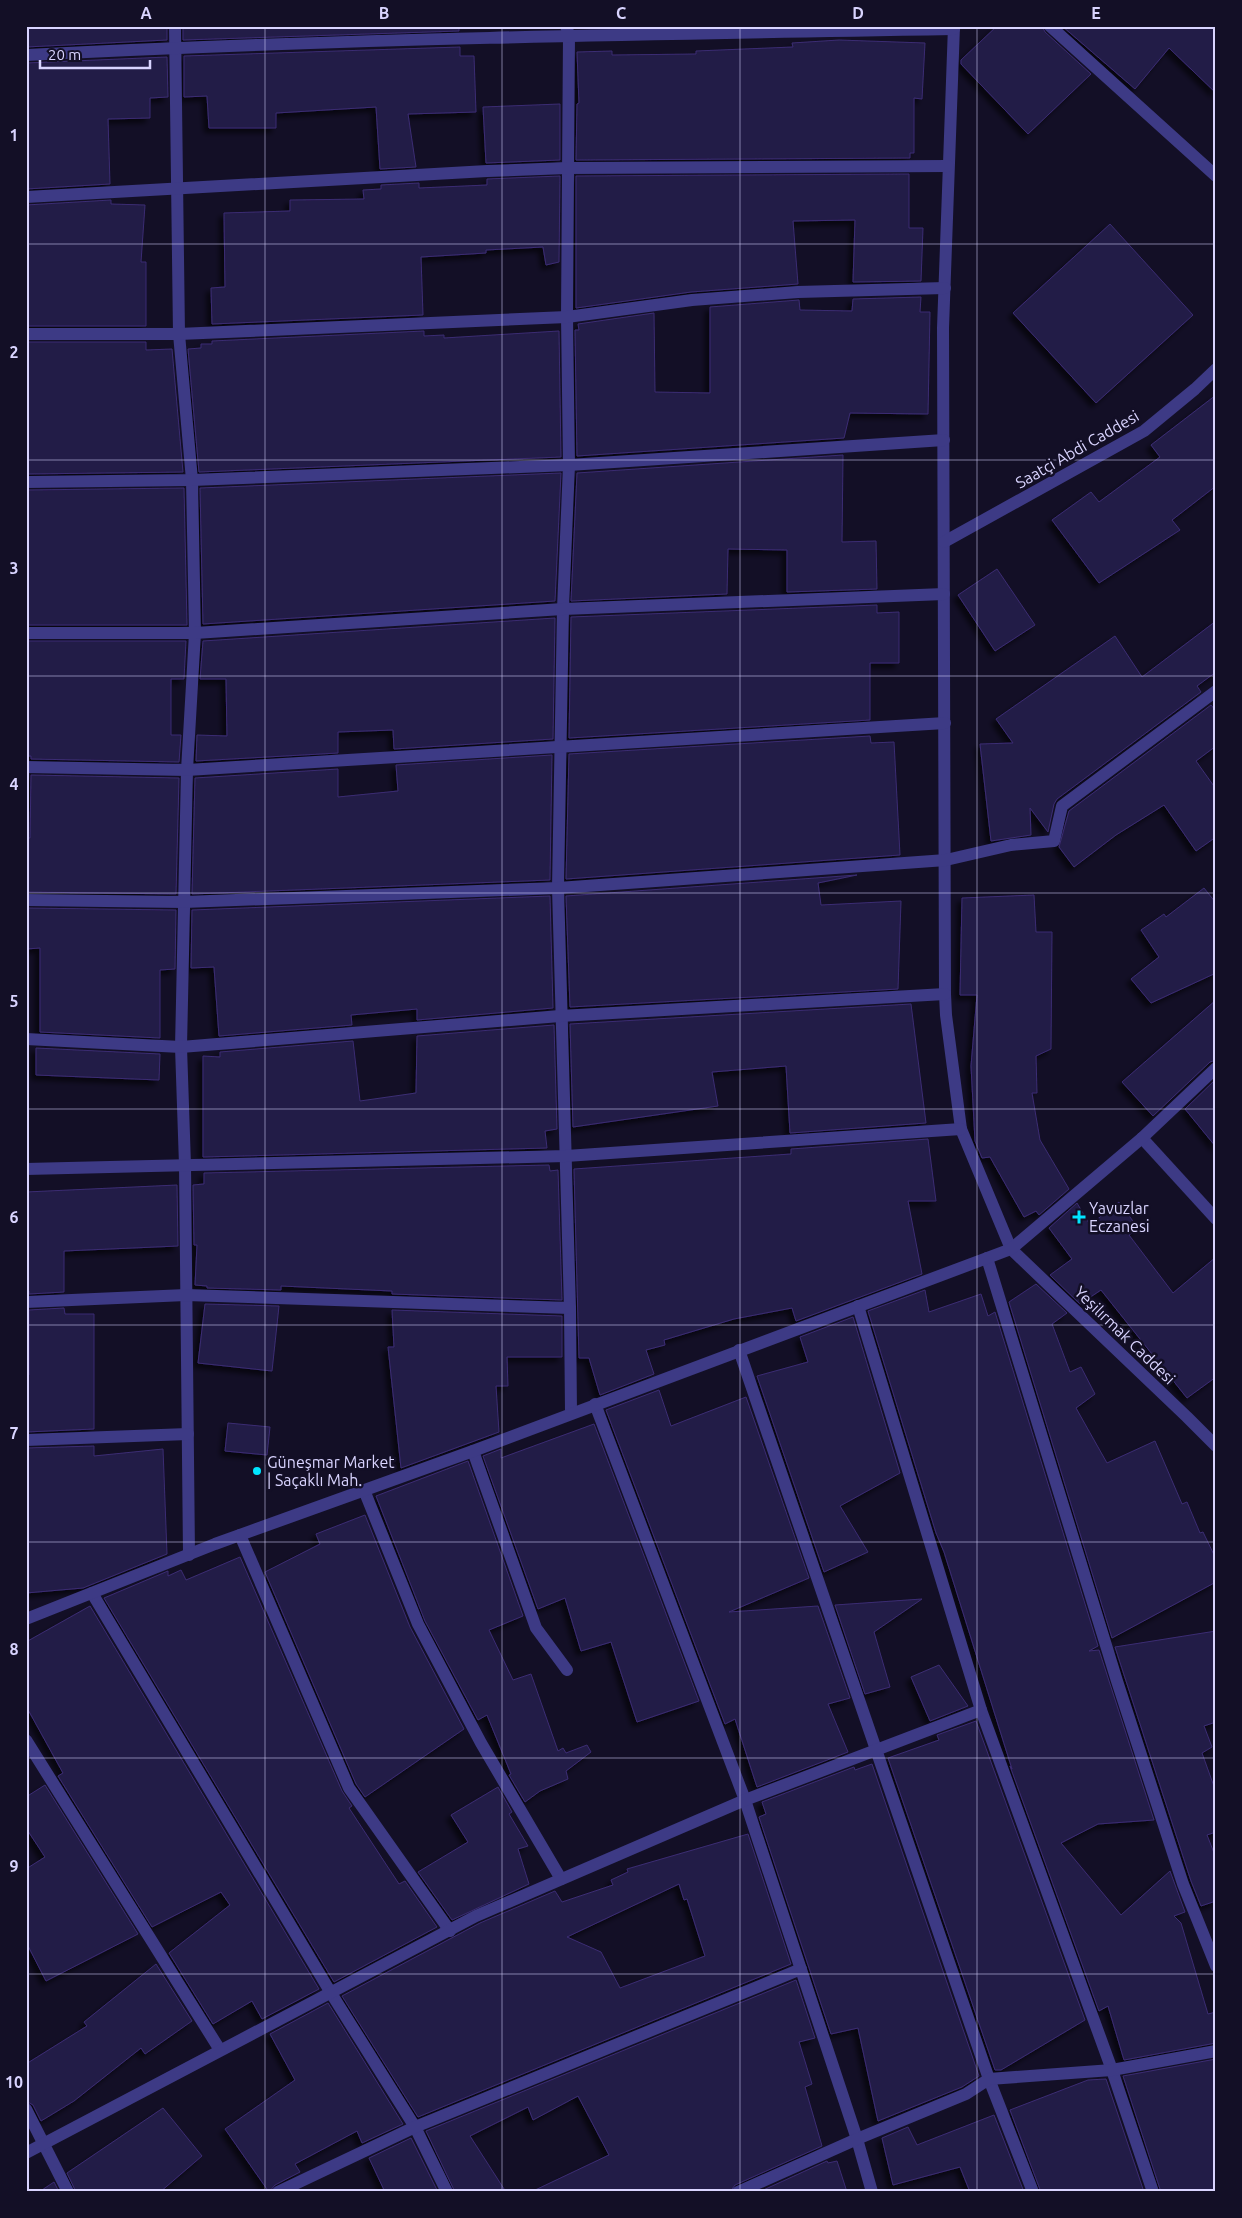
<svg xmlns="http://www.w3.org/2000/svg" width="1242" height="2218" font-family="Ubuntu,sans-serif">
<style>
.building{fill:#241b47;stroke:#3b2d73;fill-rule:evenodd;filter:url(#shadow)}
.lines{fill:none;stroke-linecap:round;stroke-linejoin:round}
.minor{stroke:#3d3a85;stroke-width:12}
.grid{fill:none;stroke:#d9d4ff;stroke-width:1;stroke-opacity:0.55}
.poi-dot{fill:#00e5ff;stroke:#130f26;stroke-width:2}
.labels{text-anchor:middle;stroke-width:5;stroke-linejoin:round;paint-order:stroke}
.street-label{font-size:16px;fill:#d9d4ff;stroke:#130f26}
.poi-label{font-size:16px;fill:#d9d4ff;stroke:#130f26;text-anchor:start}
.neatline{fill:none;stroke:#d9d4ff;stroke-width:2}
.grid-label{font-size:16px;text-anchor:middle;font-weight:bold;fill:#d9d4ff}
</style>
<defs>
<filter id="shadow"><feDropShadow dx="-4.5" dy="4.5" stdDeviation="2.5" flood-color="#0009"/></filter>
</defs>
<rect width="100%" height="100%" fill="#130f26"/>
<g class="building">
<path d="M 26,26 L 167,26 L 167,40 L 26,47 Z"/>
<path d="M 183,26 L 459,26 L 459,31 L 183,40 Z"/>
<path d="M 997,26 L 1042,26 L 1045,32 L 1091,74 L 1028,134 L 961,64 L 961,60 Z"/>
<path d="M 1062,26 L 1216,26 L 1216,93 L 1169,48 L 1135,89 Z"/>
<path d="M 839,40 L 925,43 L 922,99 L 914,98 L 914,153 L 910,153 L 910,158 L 576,160 L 577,104 L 579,103 L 577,52 L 612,51 L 612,55 L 696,54 L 696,51 L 793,47 L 792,43 Z"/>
<path d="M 460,47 L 460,56 L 474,56 L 476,112 L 408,114 L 416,167 L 380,169 L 376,107 L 276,113 L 276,128 L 209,128 L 207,96 L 184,97 L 184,56 Z"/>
<path d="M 167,57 L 168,97 L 150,98 L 150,118 L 108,119 L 110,184 L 26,189 L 26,63 Z"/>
<path d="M 560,104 L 560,160 L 486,163 L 483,107 Z"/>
<path d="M 909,174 L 909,228 L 923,228 L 921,281 L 853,282 L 855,220 L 793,221 L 798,284 L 691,292 L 576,308 L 576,176 Z"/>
<path d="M 560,176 L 559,262 L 546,265 L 543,247 L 486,250 L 486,253 L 421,257 L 423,315 L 212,324 L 211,288 L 225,287 L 224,213 L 290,211 L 290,200 L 364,199 L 363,190 L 381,189 L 381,185 L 419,183 L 419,188 L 487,185 L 487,179 Z"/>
<path d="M 111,200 L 111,204 L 145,205 L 141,262 L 146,262 L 146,326 L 26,326 L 26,205 Z"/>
<path d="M 1110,224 L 1193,315 L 1096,403 L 1013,313 Z"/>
<path d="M 921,297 L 920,312 L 930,312 L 928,414 L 850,413 L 844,438 L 577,456 L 575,330 L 579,330 L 578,324 L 654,313 L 655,392 L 710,393 L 710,307 L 799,300 L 800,310 L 852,311 L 853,299 Z"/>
<path d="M 424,331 L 424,336 L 444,335 L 444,338 L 559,331 L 561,457 L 199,472 L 188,349 L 201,348 L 201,344 L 212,344 L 212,341 Z"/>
<path d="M 26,342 L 146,342 L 146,350 L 172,349 L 183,472 L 26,474 Z"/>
<path d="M 1216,395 L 1216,486 L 1172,520 L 1180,530 L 1099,583 L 1052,520 L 1091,492 L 1099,502 L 1160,457 L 1151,445 Z"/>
<path d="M 843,455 L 842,542 L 876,541 L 877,589 L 787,592 L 787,550 L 728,549 L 727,594 L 571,601 L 577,473 Z"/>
<path d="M 561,473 L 555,601 L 203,624 L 200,488 Z"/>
<path d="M 184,488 L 187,625 L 26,625 L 26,490 Z"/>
<path d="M 997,569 L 1035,625 L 995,651 L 958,595 Z"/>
<path d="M 877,605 L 877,613 L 899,612 L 899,663 L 870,663 L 870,720 L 569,738 L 571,617 Z"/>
<path d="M 555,618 L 553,739 L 394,749 L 393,730 L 338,732 L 338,753 L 196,761 L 197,735 L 227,736 L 226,679 L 200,679 L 203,641 Z"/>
<path d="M 1216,621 L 1216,672 L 1197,686 L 1201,692 L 1057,799 L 1054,804 L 1048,832 L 1030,808 L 1031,835 L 991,841 L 980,744 L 1013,743 L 996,719 L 1115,636 L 1142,677 Z"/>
<path d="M 26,641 L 186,641 L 184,679 L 171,679 L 171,735 L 181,735 L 179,762 L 31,759 L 31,756 L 26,756 Z"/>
<path d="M 1211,705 L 1216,711 L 1216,746 L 1196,761 L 1216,789 L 1216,837 L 1196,851 L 1164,805 L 1116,835 L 1074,867 L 1059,847 L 1069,811 Z"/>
<path d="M 870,736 L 871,743 L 894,742 L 900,855 L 566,879 L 569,754 Z"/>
<path d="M 552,755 L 550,880 L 192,894 L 195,778 L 338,769 L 338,797 L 398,791 L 396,765 Z"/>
<path d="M 31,775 L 179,778 L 176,894 L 26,892 L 26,838 L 30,838 Z"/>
<path d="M 857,875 L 818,883 L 821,905 L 901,901 L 898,989 L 570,1007 L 566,896 Z"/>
<path d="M 1204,888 L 1216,903 L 1216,973 L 1151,1003 L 1131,979 L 1159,957 L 1141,930 L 1164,914 L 1166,917 Z"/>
<path d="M 1034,895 L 1036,932 L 1052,932 L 1051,1049 L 1036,1056 L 1037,1093 L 1032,1093 L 1040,1140 L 1069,1189 L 1039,1215 L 1036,1211 L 1024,1217 L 990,1157 L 982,1158 L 975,1141 L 971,1066 L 977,995 L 960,995 L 962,898 Z"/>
<path d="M 550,896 L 553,1008 L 417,1020 L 417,1009 L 351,1015 L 352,1025 L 219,1036 L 214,967 L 191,968 L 192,910 Z"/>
<path d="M 26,908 L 176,910 L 175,969 L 160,970 L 160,1038 L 40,1032 L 40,948 L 26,949 Z"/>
<path d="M 1216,1000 L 1216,1060 L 1210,1062 L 1153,1116 L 1122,1082 Z"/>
<path d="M 911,1004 L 926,1123 L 790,1133 L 786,1066 L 712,1072 L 718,1106 L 573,1127 L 570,1024 Z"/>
<path d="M 554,1025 L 557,1129 L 545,1131 L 547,1148 L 203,1157 L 203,1056 L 220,1057 L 220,1052 L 353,1041 L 360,1101 L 416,1093 L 417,1036 Z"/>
<path d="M 36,1048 L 160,1054 L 159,1080 L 36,1075 Z"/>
<path d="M 1216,1079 L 1216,1147 L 1185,1109 Z"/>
<path d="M 928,1139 L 936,1201 L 908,1201 L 922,1274 L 796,1321 L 792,1308 L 734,1319 L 664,1340 L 665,1345 L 646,1350 L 654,1374 L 600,1395 L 589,1358 L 579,1358 L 574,1169 L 791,1154 L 791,1149 Z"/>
<path d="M 549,1165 L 550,1171 L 558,1170 L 562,1300 L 392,1294 L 392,1291 L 281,1286 L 281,1290 L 207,1288 L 207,1286 L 195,1285 L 197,1245 L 194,1245 L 193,1185 L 204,1184 L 204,1173 Z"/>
<path d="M 177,1185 L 178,1246 L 64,1251 L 64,1292 L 29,1294 L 29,1291 L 26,1292 L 26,1192 Z"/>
<path d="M 1119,1202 L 1138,1228 L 1129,1235 L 1173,1293 L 1216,1257 L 1216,1377 L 1187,1398 L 1101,1290 L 1080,1304 L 1050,1275 L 1072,1259 L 1049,1228 L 1077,1203 L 1090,1225 Z"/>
<path d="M 1036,1284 L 1067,1313 L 1052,1324 L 1070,1372 L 1081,1367 L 1095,1394 L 1076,1408 L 1107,1463 L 1155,1441 L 1182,1504 L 1187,1502 L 1200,1533 L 1203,1532 L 1216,1559 L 1216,1582 L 1112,1638 L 1009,1302 Z"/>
<path d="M 925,1290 L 929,1312 L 981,1294 L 988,1316 L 995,1312 L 1098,1646 L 1089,1651 L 1099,1650 L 1154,1820 L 1098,1824 L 1061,1843 L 1121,1915 L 1170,1871 L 1185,1912 L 1174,1916 L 1181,1923 L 1208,2014 L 1216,2012 L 1216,2043 L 1124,2060 L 1108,2006 L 1099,2011 L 1010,1766 L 1012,1769 L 944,1552 L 936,1533 L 868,1311 Z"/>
<path d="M 205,1304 L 279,1306 L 272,1371 L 198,1363 Z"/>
<path d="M 64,1308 L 65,1314 L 94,1314 L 94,1429 L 26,1432 L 26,1375 L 29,1375 L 29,1310 Z"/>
<path d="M 392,1310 L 562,1316 L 562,1357 L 507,1357 L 508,1386 L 496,1386 L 499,1432 L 401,1468 L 388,1347 L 394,1347 Z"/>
<path d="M 853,1317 L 900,1473 L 840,1506 L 868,1552 L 824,1572 L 757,1376 L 808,1362 L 800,1337 Z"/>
<path d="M 659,1390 L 671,1426 L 746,1397 L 809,1578 L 729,1612 L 818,1606 L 850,1698 L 828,1704 L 848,1752 L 757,1787 L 735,1719 L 725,1724 L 606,1410 Z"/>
<path d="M 228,1423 L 270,1427 L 267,1455 L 225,1451 Z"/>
<path d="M 594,1424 L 699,1701 L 637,1722 L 611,1642 L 581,1651 L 565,1598 L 538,1609 L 483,1456 L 501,1449 L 501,1458 Z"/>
<path d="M 94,1446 L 94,1456 L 163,1449 L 167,1554 L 83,1588 L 26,1593 L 26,1448 Z"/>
<path d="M 468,1461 L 523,1616 L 489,1630 L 513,1680 L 531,1674 L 558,1751 L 563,1748 L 566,1753 L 587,1745 L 591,1752 L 566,1771 L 568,1779 L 540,1791 L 525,1802 L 509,1775 L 511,1774 L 487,1715 L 478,1720 L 425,1621 L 376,1496 Z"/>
<path d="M 365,1515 L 410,1627 L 464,1729 L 365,1797 L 356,1784 L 265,1572 L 320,1544 L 316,1534 Z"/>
<path d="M 240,1557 L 342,1791 L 352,1806 L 349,1808 L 399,1884 L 405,1881 L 437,1927 L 334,1982 L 104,1598 L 168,1571 L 168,1576 L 181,1570 L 186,1580 Z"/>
<path d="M 922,1599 L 874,1632 L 890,1687 L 865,1694 L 835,1605 Z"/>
<path d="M 90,1606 L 319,1989 L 262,2019 L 252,2001 L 213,2024 L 169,1953 L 230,1905 L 221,1892 L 152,1927 L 58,1776 L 63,1773 L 26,1706 L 26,1642 Z"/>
<path d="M 1216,1631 L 1216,1722 L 1204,1726 L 1212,1747 L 1202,1753 L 1216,1792 L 1216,1832 L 1207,1835 L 1216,1858 L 1216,1901 L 1201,1906 L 1191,1881 L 1115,1647 Z"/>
<path d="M 939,1665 L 968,1706 L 930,1721 L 911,1677 Z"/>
<path d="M 976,1721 L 1085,2020 L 1001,2070 L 995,2070 L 888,1758 L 939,1740 L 937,1735 Z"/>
<path d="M 872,1764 L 979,2076 L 962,2087 L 878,2121 L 858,2028 L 831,2034 L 759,1817 L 766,1814 L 762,1802 L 854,1767 L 855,1770 Z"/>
<path d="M 45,1785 L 138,1934 L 46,1981 L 26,1942 L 26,1869 L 45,1857 L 26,1828 L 26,1797 Z"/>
<path d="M 498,1787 L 512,1812 L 509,1814 L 528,1846 L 518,1849 L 529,1884 L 452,1920 L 418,1872 L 468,1842 L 451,1815 Z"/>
<path d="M 748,1834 L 791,1964 L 418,2117 L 342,1996 L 480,1923 L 555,1891 L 562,1902 L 613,1885 L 611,1880 L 628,1872 L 627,1869 ZM 679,1884 L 684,1900 L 687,1899 L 705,1956 L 620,1988 L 601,1952 L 567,1937 Z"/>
<path d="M 156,1964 L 192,2021 L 145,2054 L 141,2048 L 74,2101 L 41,2121 L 33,2105 L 26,2101 L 26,2064 L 87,2026 L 84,2022 Z"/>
<path d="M 796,1980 L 815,2038 L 799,2042 L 812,2084 L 805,2087 L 822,2146 L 735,2185 L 730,2192 L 531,2192 L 609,2155 L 578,2096 L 533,2120 L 528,2107 L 470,2136 L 506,2192 L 455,2192 L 426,2131 Z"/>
<path d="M 328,2003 L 403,2124 L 362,2143 L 357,2131 L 295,2164 L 300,2172 L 275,2185 L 269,2192 L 225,2129 L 295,2080 L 270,2034 Z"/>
<path d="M 1216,2059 L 1216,2192 L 1161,2192 L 1123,2076 Z"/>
<path d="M 1106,2079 L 1144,2192 L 1041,2192 L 1010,2110 L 1088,2080 Z"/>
<path d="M 163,2108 L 202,2156 L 160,2192 L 76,2192 L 67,2173 Z"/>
<path d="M 994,2115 L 1024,2192 L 970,2192 L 960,2167 L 893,2185 L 882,2138 L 908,2127 L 917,2145 Z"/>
<path d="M 411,2138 L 438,2192 L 385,2192 L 369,2158 Z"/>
<path d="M 827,2161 L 828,2163 L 837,2161 L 847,2192 L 759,2192 Z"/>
<path d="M 54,2182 L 59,2192 L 39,2192 Z"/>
</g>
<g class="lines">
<g class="minor">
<path d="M 175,26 L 179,334 L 192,480 L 195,633 L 187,770 L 181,1047 L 185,1165 L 189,1555"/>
<path d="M 566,26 L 569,35 L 567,317 L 569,465 L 563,609 L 558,888 L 570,1308 L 571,1413"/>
<path d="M 954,26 L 943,328 L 945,994 L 946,1015 L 961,1129 L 1011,1249 L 1187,1417 L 1216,1446"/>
<path d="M 1050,26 L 1216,176"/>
<path d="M 26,55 C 335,39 644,34 954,29"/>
<path d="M 26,197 L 487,171 L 567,168 L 948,166"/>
<path d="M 26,334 L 179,334 L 567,317 L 692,300 L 798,292 L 945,288"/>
<path d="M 26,482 L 192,480 L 569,465 L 944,440"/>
<path d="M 944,542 L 1144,431 L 1195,389 L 1216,369"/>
<path d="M 26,633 L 195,633 L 563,609 L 944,594"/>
<path d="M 26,767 L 187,770 L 945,723"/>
<path d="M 26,900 L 184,902 L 558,888 L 946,860 L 1011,845 L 1054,841 L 1062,806 L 1216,691"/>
<path d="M 26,1039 L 181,1047 L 560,1016 L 945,994"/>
<path d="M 1142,1138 L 1216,1219"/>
<path d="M 26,1169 L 566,1156 L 961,1129"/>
<path d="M 987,1258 L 1117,1681 L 1183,1884 L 1216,1966"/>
<path d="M 26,1302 L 186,1295 L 570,1308"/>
<path d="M 858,1306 L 981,1710 L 1112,2070 L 1153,2192"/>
<path d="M 739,1350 L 989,2079 L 1033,2192"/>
<path d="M 595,1404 L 745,1800 L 857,2139 L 872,2192"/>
<path d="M 26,1440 L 188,1434"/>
<path d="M 473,1451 L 536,1628 L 567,1670"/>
<path d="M 364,1490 L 418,1624 L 481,1743 L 561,1879"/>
<path d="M 240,1535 L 349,1788 L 450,1931"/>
<path d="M 92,1593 L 331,1993 L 415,2127 L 447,2192"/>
<path d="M 26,1619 L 215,1544 L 473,1451 L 1011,1249 L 1142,1138 L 1216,1068"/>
<path d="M 26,1740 L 220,2050"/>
<path d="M 26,2109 L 68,2192"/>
<path d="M 26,2153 L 476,1916 L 745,1800 L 981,1710"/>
<path d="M 278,2192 L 415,2127 L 801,1969"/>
<path d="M 738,2192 L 857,2139 L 966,2094 L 989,2079 L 1112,2070 L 1216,2051"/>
</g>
</g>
<path class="grid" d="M 265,26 L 265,2192M 502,26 L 502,2192M 740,26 L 740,2192M 977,26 L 977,2192M 26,244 L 1216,244M 26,460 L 1216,460M 26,676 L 1216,676M 26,893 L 1216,893M 26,1109 L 1216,1109M 26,1325 L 1216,1325M 26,1542 L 1216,1542M 26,1758 L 1216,1758M 26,1974 L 1216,1974"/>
<g class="poi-dot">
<path d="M1076.5 1209.5h5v5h5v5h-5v5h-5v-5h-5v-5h5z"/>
<circle cx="257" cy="1471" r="5"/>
</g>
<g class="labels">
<g class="street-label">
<text transform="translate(1077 449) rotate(-30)" y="6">Saatçi Abdi Caddesi</text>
<text transform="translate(1125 1335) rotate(44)" y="6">Yeşilırmak Caddesi</text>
</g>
<g class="poi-label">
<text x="1089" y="1214">Yavuzlar<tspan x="1089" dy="18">Eczanesi</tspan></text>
<text x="267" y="1468">Güneşmar Market<tspan x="267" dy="18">| Saçaklı Mah.</tspan></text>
</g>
</g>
<rect width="1242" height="2218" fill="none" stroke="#130f26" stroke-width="55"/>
<path d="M40 60v8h110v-8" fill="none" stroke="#d9d4ff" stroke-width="2.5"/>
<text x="48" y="60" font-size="15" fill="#d9d4ff" stroke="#130f26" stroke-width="4" paint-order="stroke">20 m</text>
<rect x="28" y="28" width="1186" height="2162" class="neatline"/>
<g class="grid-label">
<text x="146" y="19">A</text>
<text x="384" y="19">B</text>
<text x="621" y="19">C</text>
<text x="858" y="19">D</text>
<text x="1096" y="19">E</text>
<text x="14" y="141">1</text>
<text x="14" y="358">2</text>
<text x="14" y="574">3</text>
<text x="14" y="790">4</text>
<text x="14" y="1007">5</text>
<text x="14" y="1223">6</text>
<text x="14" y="1439">7</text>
<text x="14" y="1655">8</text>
<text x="14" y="1872">9</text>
<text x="14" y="2088">10</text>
</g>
</svg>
